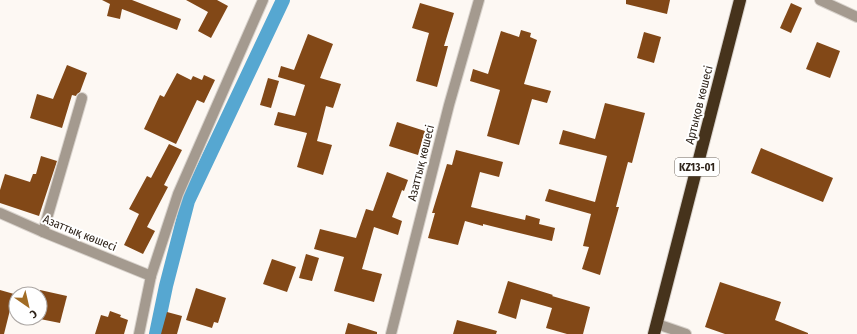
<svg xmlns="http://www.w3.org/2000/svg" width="857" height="334" font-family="'Fira Sans Condensed',sans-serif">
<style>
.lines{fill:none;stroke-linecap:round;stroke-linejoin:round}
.canal{stroke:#56a7d1;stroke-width:14}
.building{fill:#824817}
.minor-casing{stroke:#d8d2cc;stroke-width:12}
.highway-casing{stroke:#d8d2cc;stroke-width:14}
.minor{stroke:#a49a8f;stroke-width:10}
.highway{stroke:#46331c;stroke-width:12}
.labels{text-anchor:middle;stroke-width:4;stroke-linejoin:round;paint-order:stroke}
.shield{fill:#fff;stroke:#6d665f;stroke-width:1}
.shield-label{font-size:11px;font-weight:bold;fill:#2f241b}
.street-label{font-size:12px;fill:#2f241b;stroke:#fff}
</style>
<rect width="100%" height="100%" fill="#fdf8f3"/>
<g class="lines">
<path class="canal" d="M 156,334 L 166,286 L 188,201 L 283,0"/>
</g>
<g class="building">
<path d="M 102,0 L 132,0 L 181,19 L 177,30 L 122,9 L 120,19 L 107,16 L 110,4 Z"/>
<path d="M 186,0 L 217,0 L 228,6 L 211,38 L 198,31 L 208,12 Z"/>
<path d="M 626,0 L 670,0 L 667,14 L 626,4 Z"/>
<path d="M 420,3 L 454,13 L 444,46 L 448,46 L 437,87 L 416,81 L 429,33 L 412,28 Z"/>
<path d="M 791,3 L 802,8 L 791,33 L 780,28 Z"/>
<path d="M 521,30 L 531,33 L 530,37 L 537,40 L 524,84 L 551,91 L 547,103 L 532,99 L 519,145 L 487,136 L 500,90 L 470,81 L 473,69 L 488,74 L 501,31 L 519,37 Z"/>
<path d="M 644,32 L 661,37 L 654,63 L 637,58 Z"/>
<path d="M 308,34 L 333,44 L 320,78 L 341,84 L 333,108 L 326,106 L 317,141 L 332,145 L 323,175 L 297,167 L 307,133 L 274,125 L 278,112 L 295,116 L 305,85 L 278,77 L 281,66 L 294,70 Z"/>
<path d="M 817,42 L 840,51 L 830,78 L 806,69 Z"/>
<path d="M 67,65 L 87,73 L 80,92 L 77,94 L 76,96 L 72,95 L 62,128 L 30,118 L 37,94 L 53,99 Z"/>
<path d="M 177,73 L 191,80 L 193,76 L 202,80 L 204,75 L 215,80 L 204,103 L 197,100 L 176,144 L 144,129 L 160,95 L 164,97 Z"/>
<path d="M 268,78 L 279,81 L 271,108 L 260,105 Z"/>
<path d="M 605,103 L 645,113 L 632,163 L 628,162 L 616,207 L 619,207 L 600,275 L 582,269 L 589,247 L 583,246 L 591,214 L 545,201 L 549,189 L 595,202 L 607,156 L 559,144 L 563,130 L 595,139 Z"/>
<path d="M 397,122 L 425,131 L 418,155 L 389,146 Z"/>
<path d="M 169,144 L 182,150 L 164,185 L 168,187 L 147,227 L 155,231 L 143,254 L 124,245 L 139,214 L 129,209 L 147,176 L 151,178 Z"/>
<path d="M 761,148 L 833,178 L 823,202 L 751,173 Z"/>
<path d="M 456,150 L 503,162 L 499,177 L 480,172 L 471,207 L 525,220 L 526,215 L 540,219 L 539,224 L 555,228 L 552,241 L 483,224 L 483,226 L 465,221 L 458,245 L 428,238 L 435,213 L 432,213 L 447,164 L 452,165 Z"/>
<path d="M 41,156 L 57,161 L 39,216 L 0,203 L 0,190 L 5,174 L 30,182 L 33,174 L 36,174 Z"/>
<path d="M 387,172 L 408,180 L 404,191 L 402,190 L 392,217 L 402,221 L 398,235 L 374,227 L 362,269 L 382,274 L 374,302 L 334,291 L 344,257 L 314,249 L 320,229 L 356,238 L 366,209 L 373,211 Z"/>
<path d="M 306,254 L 319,258 L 312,281 L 299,278 Z"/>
<path d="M 272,259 L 296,267 L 287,292 L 263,284 Z"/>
<path d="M 508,281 L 553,295 L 552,296 L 590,307 L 583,334 L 567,334 L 546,328 L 552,308 L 521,299 L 516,319 L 498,313 Z"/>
<path d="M 720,282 L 781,302 L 775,320 L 808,333 L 808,334 L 725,334 L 705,327 Z"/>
<path d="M 196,288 L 226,298 L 218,323 L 214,322 L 212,328 L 186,320 Z"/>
<path d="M 0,290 L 14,294 L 4,334 L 0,334 Z"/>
<path d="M 40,290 L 67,296 L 60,323 L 40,319 Z"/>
<path d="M 110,311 L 121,315 L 120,317 L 128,320 L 124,334 L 95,334 L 101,315 L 108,317 Z"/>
<path d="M 167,312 L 182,316 L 177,334 L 161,334 Z"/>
<path d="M 457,320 L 497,331 L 496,334 L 453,334 Z"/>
<path d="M 348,323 L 377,332 L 377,334 L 345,334 Z"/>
</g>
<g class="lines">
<g class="minor-casing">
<g id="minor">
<path d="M 820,0 L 857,17"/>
<path d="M 0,213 L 43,232 L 151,276"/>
<path d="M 43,232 L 82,98"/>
<path d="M 657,324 L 686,334"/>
<path d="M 139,334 L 151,276 L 178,194 L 263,0"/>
<path d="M 391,334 L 449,105 L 479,0"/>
</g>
</g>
<g class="highway-casing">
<path id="highway" d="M 654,334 L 740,0"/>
</g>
<use href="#minor" class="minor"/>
<use href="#highway" class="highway"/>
</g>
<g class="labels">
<rect class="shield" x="675" y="158" width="44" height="18" rx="3"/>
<g class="shield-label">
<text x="697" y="171">KZ13-01</text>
</g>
<g class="street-label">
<text transform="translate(699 105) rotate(-76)" y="4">Артықов көшесі</text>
<text transform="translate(421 163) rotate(-76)" y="4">Азаттық көшесі</text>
<text transform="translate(80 233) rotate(22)" y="4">Азаттық көшесі</text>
</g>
</g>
<g transform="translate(28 306) rotate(146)"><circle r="19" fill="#ffffff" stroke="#aca7a4"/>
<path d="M0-3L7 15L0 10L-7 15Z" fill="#a16c25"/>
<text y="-6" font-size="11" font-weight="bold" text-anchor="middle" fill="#2f241b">С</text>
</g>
</svg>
